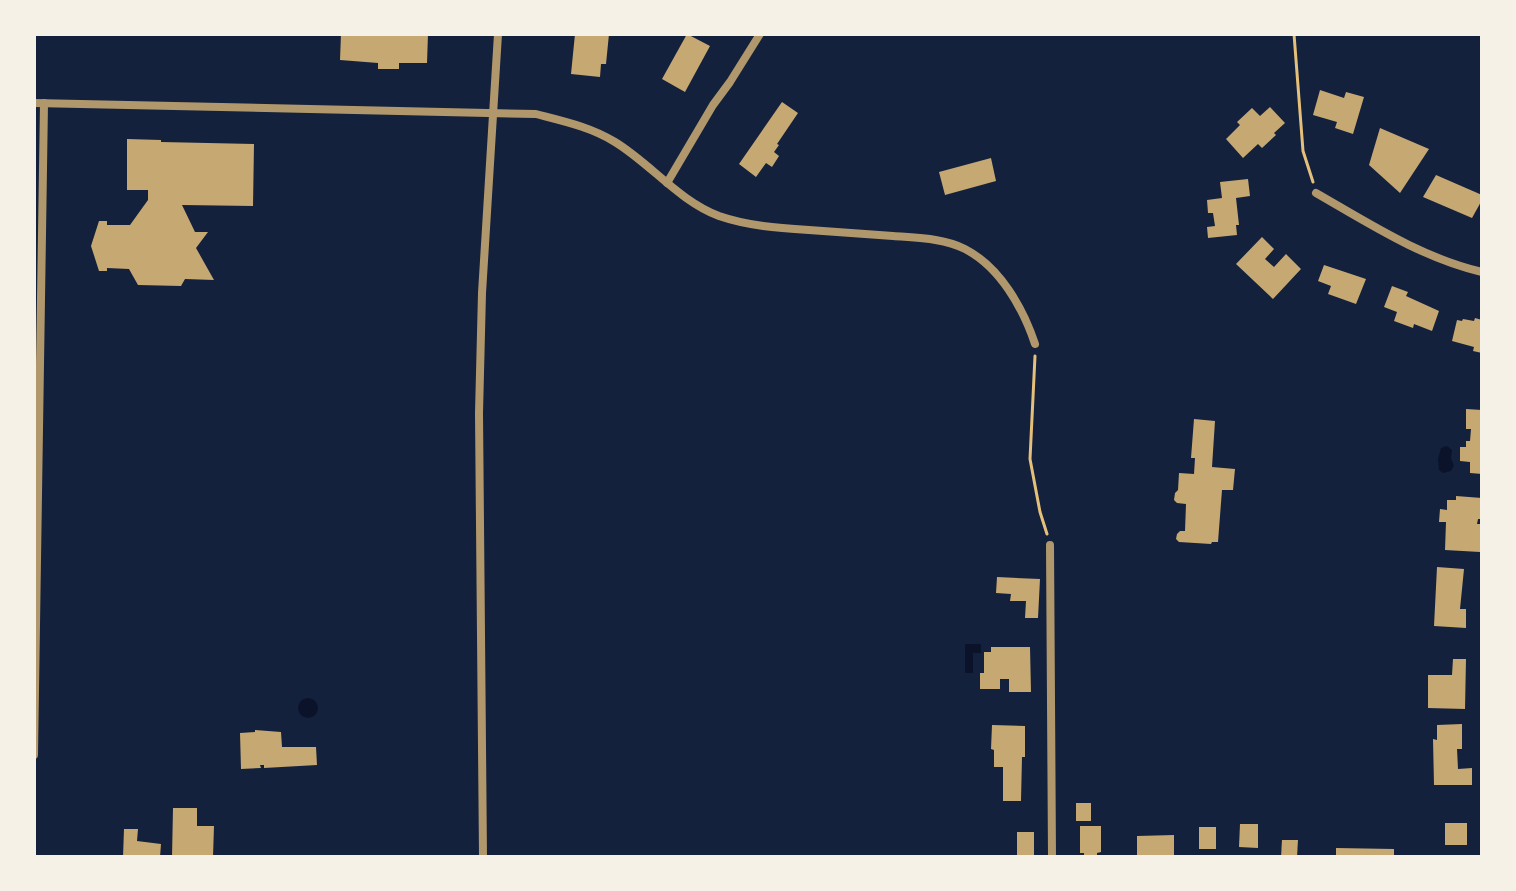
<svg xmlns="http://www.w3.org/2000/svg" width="1516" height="891" font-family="Lato,sans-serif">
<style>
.water{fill:#0b132b}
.building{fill:#c6a872}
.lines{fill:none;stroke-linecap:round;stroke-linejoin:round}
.path{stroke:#e5c07b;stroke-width:3}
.minor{stroke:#b1986c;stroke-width:8}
</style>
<rect width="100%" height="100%" fill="#14213d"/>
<g class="water">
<path d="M 1447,446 L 1452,450 L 1451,458 L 1454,466 L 1451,471 L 1443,473 L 1439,470 L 1438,459 L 1441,448 Z"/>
<path d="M 965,644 L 981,644 L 981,653 L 973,653 L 973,673 L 965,673 Z"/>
<circle cx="308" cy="708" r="10"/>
</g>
<g class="building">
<path d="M 341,34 L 428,34 L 427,63 L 399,63 L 399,69 L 378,69 L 378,63 L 340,60 Z"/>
<path d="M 575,34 L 609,34 L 606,64 L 601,64 L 600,77 L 571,74 Z"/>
<path d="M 687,34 L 710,46 L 685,92 L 662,79 Z"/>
<path d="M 1320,90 L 1344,98 L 1346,92 L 1364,97 L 1353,134 L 1335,128 L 1337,122 L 1313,115 Z"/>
<path d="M 782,102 L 798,113 L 777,144 L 779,145 L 774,152 L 779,156 L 772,167 L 766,163 L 756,177 L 739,164 Z"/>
<path d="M 1270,107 L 1285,123 L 1274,133 L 1276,135 L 1262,148 L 1258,144 L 1243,158 L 1226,139 L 1240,125 L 1237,122 L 1252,108 L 1260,116 Z"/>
<path d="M 1380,128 L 1429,149 L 1400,193 L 1369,165 Z"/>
<path d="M 127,139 L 161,140 L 161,142 L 254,144 L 253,206 L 182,205 L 195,232 L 208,232 L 196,248 L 214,280 L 185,279 L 181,286 L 138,285 L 129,269 L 107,268 L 107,271 L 99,271 L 91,246 L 99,221 L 107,221 L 107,225 L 130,225 L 148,200 L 148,190 L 127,190 Z"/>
<path d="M 991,158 L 996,181 L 945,195 L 939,172 Z"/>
<path d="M 1436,175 L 1482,195 L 1482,200 L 1472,218 L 1423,197 Z"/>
<path d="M 1248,179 L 1250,196 L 1236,198 L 1239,225 L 1236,225 L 1237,235 L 1208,238 L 1207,227 L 1215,226 L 1213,213 L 1208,213 L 1207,200 L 1222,198 L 1220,182 Z"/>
<path d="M 1262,237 L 1274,249 L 1265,259 L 1274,267 L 1286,254 L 1301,269 L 1273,299 L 1236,264 Z"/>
<path d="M 1324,265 L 1366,279 L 1356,304 L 1328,294 L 1331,286 L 1318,281 Z"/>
<path d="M 1392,286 L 1408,292 L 1406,296 L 1439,311 L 1432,331 L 1414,324 L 1413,328 L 1394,321 L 1397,312 L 1384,307 Z"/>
<path d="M 1475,318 L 1482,320 L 1482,353 L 1473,351 L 1474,347 L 1452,341 L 1457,320 L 1462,321 L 1463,319 L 1474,321 Z"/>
<path d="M 1466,409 L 1482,410 L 1482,474 L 1470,473 L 1470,462 L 1460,461 L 1460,447 L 1466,447 L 1466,441 L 1470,441 L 1471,429 L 1466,429 Z"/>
<path d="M 1194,419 L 1215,421 L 1212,467 L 1235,469 L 1233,490 L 1222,490 L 1218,542 L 1212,542 L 1211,544 L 1179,542 L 1176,539 L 1177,534 L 1180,531 L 1185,531 L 1186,504 L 1177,503 L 1174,500 L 1175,493 L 1178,490 L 1179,473 L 1194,474 L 1195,458 L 1191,458 Z"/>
<path d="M 1456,496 L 1482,498 L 1482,519 L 1478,519 L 1477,524 L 1482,524 L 1480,552 L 1445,550 L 1446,522 L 1439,522 L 1440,509 L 1447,510 L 1447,500 L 1456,500 Z"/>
<path d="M 1437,567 L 1464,569 L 1460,609 L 1466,609 L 1466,628 L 1434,626 Z"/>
<path d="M 997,577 L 1040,579 L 1038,618 L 1025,618 L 1026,601 L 1010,601 L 1011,594 L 996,593 Z"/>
<path d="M 991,647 L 1030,647 L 1031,692 L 1009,692 L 1009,679 L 1000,679 L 1000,689 L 980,689 L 980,673 L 984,673 L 984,652 L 991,652 Z"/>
<path d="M 1453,659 L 1466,659 L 1465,709 L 1428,708 L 1428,675 L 1452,675 Z"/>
<path d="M 1462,724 L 1462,749 L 1457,749 L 1458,769 L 1472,768 L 1472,785 L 1434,785 L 1433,739 L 1437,740 L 1437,725 Z"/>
<path d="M 992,725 L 1025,726 L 1025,757 L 1022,757 L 1021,801 L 1003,801 L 1003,767 L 994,767 L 994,750 L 991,749 Z"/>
<path d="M 255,730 L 281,732 L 282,747 L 316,747 L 317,765 L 264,768 L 264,765 L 260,765 L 261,768 L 241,769 L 240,733 L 255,732 Z"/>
<rect x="1076" y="803" width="15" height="18"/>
<path d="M 173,808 L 197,808 L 197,826 L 214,826 L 213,857 L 172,857 Z"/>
<rect x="1445" y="823" width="22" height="22"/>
<path d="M 1240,824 L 1258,824 L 1258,848 L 1239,847 Z"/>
<path d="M 1080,826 L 1101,826 L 1101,852 L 1097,853 L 1097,857 L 1084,857 L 1084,853 L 1080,853 Z"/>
<rect x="1199" y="827" width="17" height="22"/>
<path d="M 124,829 L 138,829 L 137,841 L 161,844 L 160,857 L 123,857 Z"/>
<rect x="1017" y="832" width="17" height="25"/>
<path d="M 1174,835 L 1174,856 L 1137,855 L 1137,836 Z"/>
<path d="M 1282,840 L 1298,840 L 1297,857 L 1281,857 Z"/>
<path d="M 1336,848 L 1394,849 L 1394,857 L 1336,857 Z"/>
</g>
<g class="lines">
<g class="path">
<path d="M 1294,34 L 1303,151 L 1313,182"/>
<path d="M 1035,356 L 1030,459 L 1040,512 L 1047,534"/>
</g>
<g class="minor">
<path d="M 34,103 L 536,114 C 563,121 591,127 615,142 C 651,164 679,201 719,216 C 748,226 778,228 809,230 C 837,232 865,234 893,236 C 917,238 943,238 965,249 C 1000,267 1023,308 1035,344"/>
<path d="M 667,183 L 713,105 L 730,82 L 760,34"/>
<path d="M 1316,193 C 1370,224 1422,258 1482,272"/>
<path d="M 1050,545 L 1052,857"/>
<path d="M 34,755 L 44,103"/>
<path d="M 483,857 L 479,413 L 482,293 L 498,34"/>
</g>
</g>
<rect width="1516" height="891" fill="none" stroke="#f6f1e7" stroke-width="72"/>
</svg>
